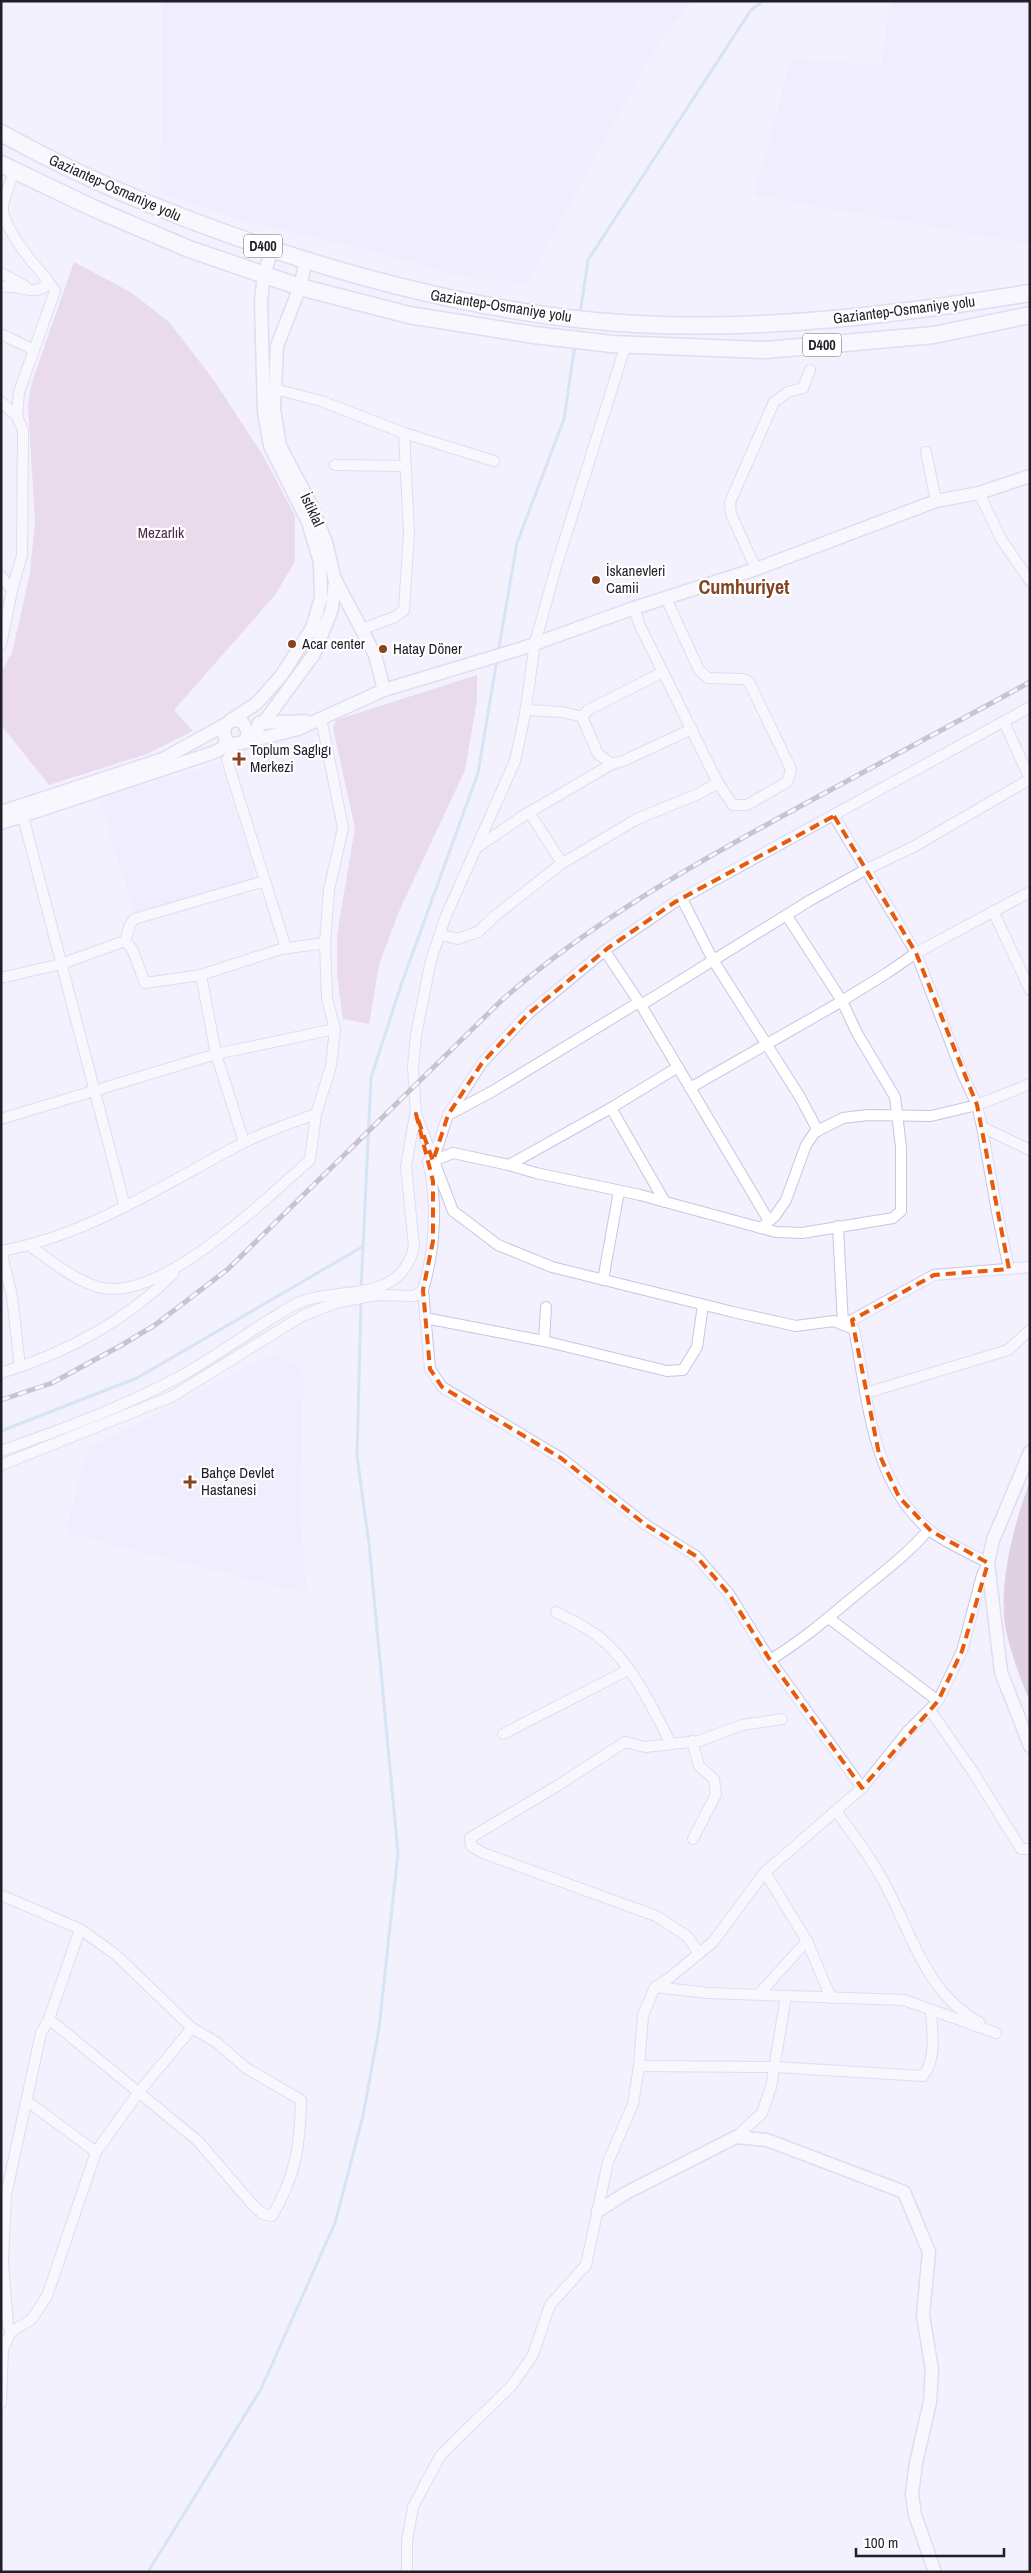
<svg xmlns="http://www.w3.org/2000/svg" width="1031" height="2573" font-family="'Archivo Narrow',sans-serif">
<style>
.built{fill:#eae8fe}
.green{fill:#dec1d6}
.forest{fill:#caabc1}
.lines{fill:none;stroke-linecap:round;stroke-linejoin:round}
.stream{stroke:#b7d4ec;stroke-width:3}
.minor-casing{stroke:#c8c5e2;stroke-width:12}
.tertiary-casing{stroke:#c8c5e2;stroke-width:15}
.trunk-casing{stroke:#c8c5e2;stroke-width:19}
.minor{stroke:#fff;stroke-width:10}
.tertiary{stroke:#fff;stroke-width:12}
.trunk{stroke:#fff;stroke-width:16}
.rail-casing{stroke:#908f9a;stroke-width:5}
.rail{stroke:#fff;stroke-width:3;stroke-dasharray:9;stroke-linecap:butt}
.marked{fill:none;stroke:#e8590c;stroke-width:4;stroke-dasharray:10 6;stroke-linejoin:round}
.poi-dot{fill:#89431e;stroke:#fff;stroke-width:2}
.labels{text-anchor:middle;stroke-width:4.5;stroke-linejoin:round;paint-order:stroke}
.shield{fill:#fff;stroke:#636269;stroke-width:1}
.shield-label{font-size:14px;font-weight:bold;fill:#201f29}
.street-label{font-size:15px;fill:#201f29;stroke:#fff}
.park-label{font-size:15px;fill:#512847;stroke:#fff}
.poi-label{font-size:15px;fill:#201f29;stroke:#fff;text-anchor:start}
.district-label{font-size:20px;font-weight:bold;fill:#844323;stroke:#fff}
</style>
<rect width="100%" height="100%" fill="#f2f1fd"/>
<g class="built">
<path d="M 163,1 L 692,1 L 654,49 L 527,282 L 469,278 L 360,248 L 237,219 L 161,192 Z"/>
<path d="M 891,1 L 1030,1 L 1030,244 L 755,195 L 791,59 L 881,65 Z"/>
<path d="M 219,763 L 255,874 L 250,881 L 136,915 L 99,799 Z"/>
<path d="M 275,1353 L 303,1371 L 300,1516 L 307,1594 L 72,1534 L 67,1527 L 89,1448 Z"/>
</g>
<g class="green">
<path d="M 74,262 L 132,293 L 169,322 L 213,379 L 264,457 L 295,516 L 295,561 L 275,595 L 174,710 L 193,731 L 147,754 L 49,785 L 1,725 L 1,672 L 12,653 L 30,573 L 35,522 L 28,405 L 32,382 Z"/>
<path d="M 477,675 L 477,701 L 465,770 L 400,909 L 379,965 L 369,1024 L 343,1019 L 337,976 L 337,935 L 355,828 L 333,728 L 336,720 Z"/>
</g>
<path class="forest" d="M 1030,1481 L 1030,1701 C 1021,1682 1005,1637 1004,1617 C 1001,1572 1015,1522 1030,1481 Z"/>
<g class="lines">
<g class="stream">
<path d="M 580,314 L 588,260 L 751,10 L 763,1"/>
<path d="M 498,653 L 517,543 L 564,419 L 575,345"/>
<path d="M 361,1290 L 371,1078 L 400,988 L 478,773 L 497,659"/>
<path d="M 1,1431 L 137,1378 L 362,1247"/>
<path d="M 148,2572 L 261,2389 L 335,2223 L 363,2116 L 379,2028 L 398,1853 L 369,1544 L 357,1456 L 361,1301"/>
</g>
<g class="minor-casing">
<g id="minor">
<path d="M 1,273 L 25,286"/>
<path d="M 1,287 C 17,284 30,295 45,287 L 46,278 C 33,264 0,224 3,205 C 5,194 11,182 14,171"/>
<path d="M 1,334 L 34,350"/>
<path d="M 275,389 L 321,401 L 404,433 L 409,533 L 404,610 L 395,617 L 362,629"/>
<path d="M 1,402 L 17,416"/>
<path d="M 404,433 L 494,461"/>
<path d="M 926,452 L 936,501"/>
<path d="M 335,465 L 406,466"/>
<path d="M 979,493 L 1001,539 L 1030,581"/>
<path d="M 756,569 L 731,514 L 730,502 L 774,402 L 788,392 L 803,388 L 810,370"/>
<path d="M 1,576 L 12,590"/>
<path d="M 634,608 L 640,626 L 718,783 L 733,805 L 747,805 L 787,782 L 791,771 L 789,765 L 749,682 L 743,679 L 708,678 L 699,670 L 666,598"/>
<path d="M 1,645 L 12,590 L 22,555 L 23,431 L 17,416 L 19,392 L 55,291 L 46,278"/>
<path d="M 526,710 L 562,712 L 582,717 L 598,754 L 612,764 L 623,761 L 692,729"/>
<path d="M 582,717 L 588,710 L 663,672"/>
<path d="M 1004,722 L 1030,779"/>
<path d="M 235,745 L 227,760 L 286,948"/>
<path d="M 21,809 L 125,1207"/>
<path d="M 529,812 L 562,863"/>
<path d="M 834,816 L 916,953 L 963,1075 L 977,1105 L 982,1127 L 1030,1150"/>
<path d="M 479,846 L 523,816 L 612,764"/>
<path d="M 682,899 L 713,960 L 800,1097 L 818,1131"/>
<path d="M 993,911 L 1030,990"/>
<path d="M 440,934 L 457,939 L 478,932 L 496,915 L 561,864 L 637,819 L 698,794 L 718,783"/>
<path d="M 125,941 L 130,925 L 134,919 L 265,881"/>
<path d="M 605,951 L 641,1005 L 769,1221"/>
<path d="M 201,975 L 281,949 L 325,943"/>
<path d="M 1,978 L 61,964 L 125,941 L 132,949 L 145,983 L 201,975 L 216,1054 L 244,1142"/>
<path d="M 641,1005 L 809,901 L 863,871 L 915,846 L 1030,779"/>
<path d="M 690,1088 L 837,1004 L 887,973 L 916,953 L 1030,892"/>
<path d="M 611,1108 L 678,1067"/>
<path d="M 448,1115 L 493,1091 L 639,1002"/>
<path d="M 1,1119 L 216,1054 L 335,1029"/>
<path d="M 982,1127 L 997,1212 L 1009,1269"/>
<path d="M 433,1161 L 453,1153 L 509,1165 L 536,1173 L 640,1195 L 776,1232 L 802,1233 L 893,1218 L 901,1211 L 901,1147 L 895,1097 L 857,1033 L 842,1001 L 787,916"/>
<path d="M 433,1161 L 448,1115 L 482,1063 L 528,1014 L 608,948 L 675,902 L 1030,707"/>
<path d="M 509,1165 L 611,1108 L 665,1202"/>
<path d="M 838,1226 L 843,1325 L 934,1275 L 1030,1267"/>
<path d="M 761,1228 L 775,1216 L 786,1200 L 806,1145 L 815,1132 L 843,1118 L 868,1115 L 931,1116 L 977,1105 L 1030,1084"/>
<path d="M 30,1246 C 51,1261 73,1279 98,1287 C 159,1305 266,1198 310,1160 L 316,1114"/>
<path d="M 1,1251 C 89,1235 164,1184 241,1144 C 265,1131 291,1123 316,1114 L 331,1066 L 335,1029 L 327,999 L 325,943 L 329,890 L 343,828 L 321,718"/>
<path d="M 1,1251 L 12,1296 L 20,1367"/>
<path d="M 603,1280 L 619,1191"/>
<path d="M 423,1290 L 430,1369 L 442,1387 L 561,1458 L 646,1525 L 696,1556 L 729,1594 L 770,1660 L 862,1788"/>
<path d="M 425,1318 L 544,1341 L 667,1371 L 683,1370 L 697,1347 L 703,1305"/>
<path d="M 544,1341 L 546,1307"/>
<path d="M 1,1373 C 66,1353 126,1321 174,1273"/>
<path d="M 866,1393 L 1008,1350 L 1030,1330"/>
<path d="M 1,1451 C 61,1430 123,1407 179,1377 C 210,1360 239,1339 269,1320 C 278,1315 288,1307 298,1303 C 341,1285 400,1305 414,1247 L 406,1166 L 415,1115"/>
<path d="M 1,1465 L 173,1396 L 302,1316 L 335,1303 L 377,1295 L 415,1296 L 423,1290 C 435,1249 438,1203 428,1161"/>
<path d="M 556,1612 C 573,1621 591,1629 606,1643 C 635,1670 653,1709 671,1744"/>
<path d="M 830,1619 L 938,1701"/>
<path d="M 770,1660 C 803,1640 829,1617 858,1593 C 883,1572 908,1554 929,1529"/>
<path d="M 930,1710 L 973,1772 L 1021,1849 L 1030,1849"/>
<path d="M 503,1734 L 628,1670"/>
<path d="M 692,1741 L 699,1766 L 714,1779 L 716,1794 L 693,1839"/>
<path d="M 836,1811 C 855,1837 874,1862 888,1890 C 914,1940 927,1993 979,2022"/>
<path d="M 765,1872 L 807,1941 L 831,1998"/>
<path d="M 1,1895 L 80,1929 L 49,2019 L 41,2033 L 6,2195 L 3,2262 L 8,2326 L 11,2332"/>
<path d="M 699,1953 L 687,1936 L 656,1916 L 483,1853 L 471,1846 L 470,1838 L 557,1786 L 625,1742 L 645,1747 L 699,1741 L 742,1725 L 782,1719"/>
<path d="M 655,1987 L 708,1993 L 904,2000 L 996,2033"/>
<path d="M 759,1994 L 807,1941"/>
<path d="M 49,2019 L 198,2141 L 252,2204 L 263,2214 L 272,2216 C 296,2176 300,2145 301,2100 L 246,2068 L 216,2042 L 192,2028 L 115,1954 L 80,1929"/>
<path d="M 639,2066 L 775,2067 L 923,2076 C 937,2059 932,2031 931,2010"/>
<path d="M 27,2101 L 96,2152"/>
<path d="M 736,2137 L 762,2113 L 771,2087 L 786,1996"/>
<path d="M 3,2349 L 11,2332 L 32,2319 L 47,2296 L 96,2152 L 138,2093 L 192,2028"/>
<path d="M 1,2350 L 3,2349 L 1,2403"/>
<path d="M 407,2572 L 407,2541 L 413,2507 L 440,2456 L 512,2385 L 533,2355 L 550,2305 L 586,2265 L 608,2162 L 633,2104 L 639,2066 L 643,2015 L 655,1987 L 668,1979 L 713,1942 L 765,1872 L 862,1788 L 908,1731 L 938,1701 L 962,1651 L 982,1575 L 988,1563 C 969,1552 945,1543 928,1529 C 871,1480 868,1398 854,1329 L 834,1321 L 796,1326 L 733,1312 L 552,1267 L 498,1245 L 453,1211 L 416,1114 L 413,1067 L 416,1035 L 431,960 L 445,918 L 515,761 L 525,714 L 535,643 L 557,564 L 626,344"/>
</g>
</g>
<g class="tertiary-casing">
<g id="tertiary">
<path d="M 334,577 L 375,655 L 384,690"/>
<path d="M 231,720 L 257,703 L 281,676 L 312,628 L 321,598 L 320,562 L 308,522 L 270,446 L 264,412 L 261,301 L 264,275 L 272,249"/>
<path d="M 259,723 L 306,721"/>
<path d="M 245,741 L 267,718 L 314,654 L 332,609 L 335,580 L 326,542 L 310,503 L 280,446 L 274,409 L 277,346 L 300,287 L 306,260"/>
<path d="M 242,743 L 298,729 L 384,690 L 523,648 L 634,608 L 756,569 L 936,501 L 979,493 L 1030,476"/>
<path d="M 1,812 L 163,759 L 226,724"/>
<path d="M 1,823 L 215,752 C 220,749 226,745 230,744 C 240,743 246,744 248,732 L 242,721 L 231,720 L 224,728 L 225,739 L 231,744"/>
<path d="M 1030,1452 L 993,1540 L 988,1563 L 1001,1672 L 1030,1746"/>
<path d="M 598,2211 L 626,2193 L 736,2137 L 767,2140 L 904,2192 L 929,2252 L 923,2315 L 932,2370 L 930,2402 L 916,2463 L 912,2494 L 915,2515 L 935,2572"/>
</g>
</g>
<g class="trunk-casing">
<g id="trunk">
<path d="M 1,133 C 87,181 178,218 271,249 C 389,288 512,317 636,324 C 768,331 901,314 1030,293"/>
<path d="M 1,164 L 95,209 L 189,249 L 300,287 L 409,315 L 534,335 L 612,344 L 766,350 L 934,335 L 1030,315"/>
</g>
</g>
<use href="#minor" class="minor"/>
<use href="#tertiary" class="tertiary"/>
<use href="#trunk" class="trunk"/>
<g class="rail-casing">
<path id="rail" d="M 1,1400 L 52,1383 L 120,1346 L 155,1325 L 228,1269 L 503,999 C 596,918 703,859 810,801 C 884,761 957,722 1030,682"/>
</g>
<use href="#rail" class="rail"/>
</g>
<path d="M0 0H1031V2573H0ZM 834,816 L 916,953 L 977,1105 L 1009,1269 L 934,1275 L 852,1320 L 879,1454 L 899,1497 L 931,1531 L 988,1563 L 962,1651 L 938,1701 L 862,1788 L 770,1660 L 729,1594 L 696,1556 L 646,1525 L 561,1458 L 442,1387 L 430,1369 L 423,1290 L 433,1241 L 433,1181 L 416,1114 L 433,1161 L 448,1115 L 482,1063 L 528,1014 L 608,948 L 675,902 Z" fill="#f2f1fd" fill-opacity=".55" fill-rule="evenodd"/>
<path class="marked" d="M 834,816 L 916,953 L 977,1105 L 1009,1269 L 934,1275 L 852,1320 L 879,1454 L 899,1497 L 931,1531 L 988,1563 L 962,1651 L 938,1701 L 862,1788 L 770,1660 L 729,1594 L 696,1556 L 646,1525 L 561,1458 L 442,1387 L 430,1369 L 423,1290 L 433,1241 L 433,1181 L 416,1114 L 433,1161 L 448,1115 L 482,1063 L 528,1014 L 608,948 L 675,902 Z"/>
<g class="poi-dot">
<circle cx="596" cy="580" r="5"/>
<circle cx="292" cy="644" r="5"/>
<circle cx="383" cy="649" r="5"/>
<path d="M236.5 751.5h5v5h5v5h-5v5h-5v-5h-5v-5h5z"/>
<path d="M187.5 1474.5h5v5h5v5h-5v5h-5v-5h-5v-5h5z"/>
</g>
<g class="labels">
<g class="shield">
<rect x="244" y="234.5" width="38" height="23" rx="4"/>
<rect x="803" y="333.5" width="38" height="23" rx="4"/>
</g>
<g class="shield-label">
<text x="263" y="251">D400</text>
<text x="822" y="350">D400</text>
</g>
<g class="street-label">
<text transform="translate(115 188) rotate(24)" y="5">Gaziantep-Osmaniye yolu</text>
<text transform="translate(501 306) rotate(9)" y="5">Gaziantep-Osmaniye yolu</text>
<text transform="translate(904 310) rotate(-7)" y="5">Gaziantep-Osmaniye yolu</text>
<text transform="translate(312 510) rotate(65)" y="5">İstiklal</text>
</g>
<g class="park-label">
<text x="161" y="538">Mezarlık</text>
</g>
<g class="poi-label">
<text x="606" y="576">İskanevleri<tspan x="606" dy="17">Camii</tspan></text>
<text x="302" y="649">Acar center</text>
<text x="393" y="654">Hatay Döner</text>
<text x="250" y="755">Toplum Saglıgı<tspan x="250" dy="17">Merkezi</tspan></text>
<text x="201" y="1478">Bahçe Devlet<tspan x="201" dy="17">Hastanesi</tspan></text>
</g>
<g class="district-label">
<text x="744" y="594">Cumhuriyet</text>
</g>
</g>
<rect width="1031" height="2573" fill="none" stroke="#201f29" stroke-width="5"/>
<path d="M856 2548v8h148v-8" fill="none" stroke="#201f29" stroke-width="2.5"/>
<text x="864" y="2548" font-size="15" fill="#201f29" stroke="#ffffff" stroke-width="4" paint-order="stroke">100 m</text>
</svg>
